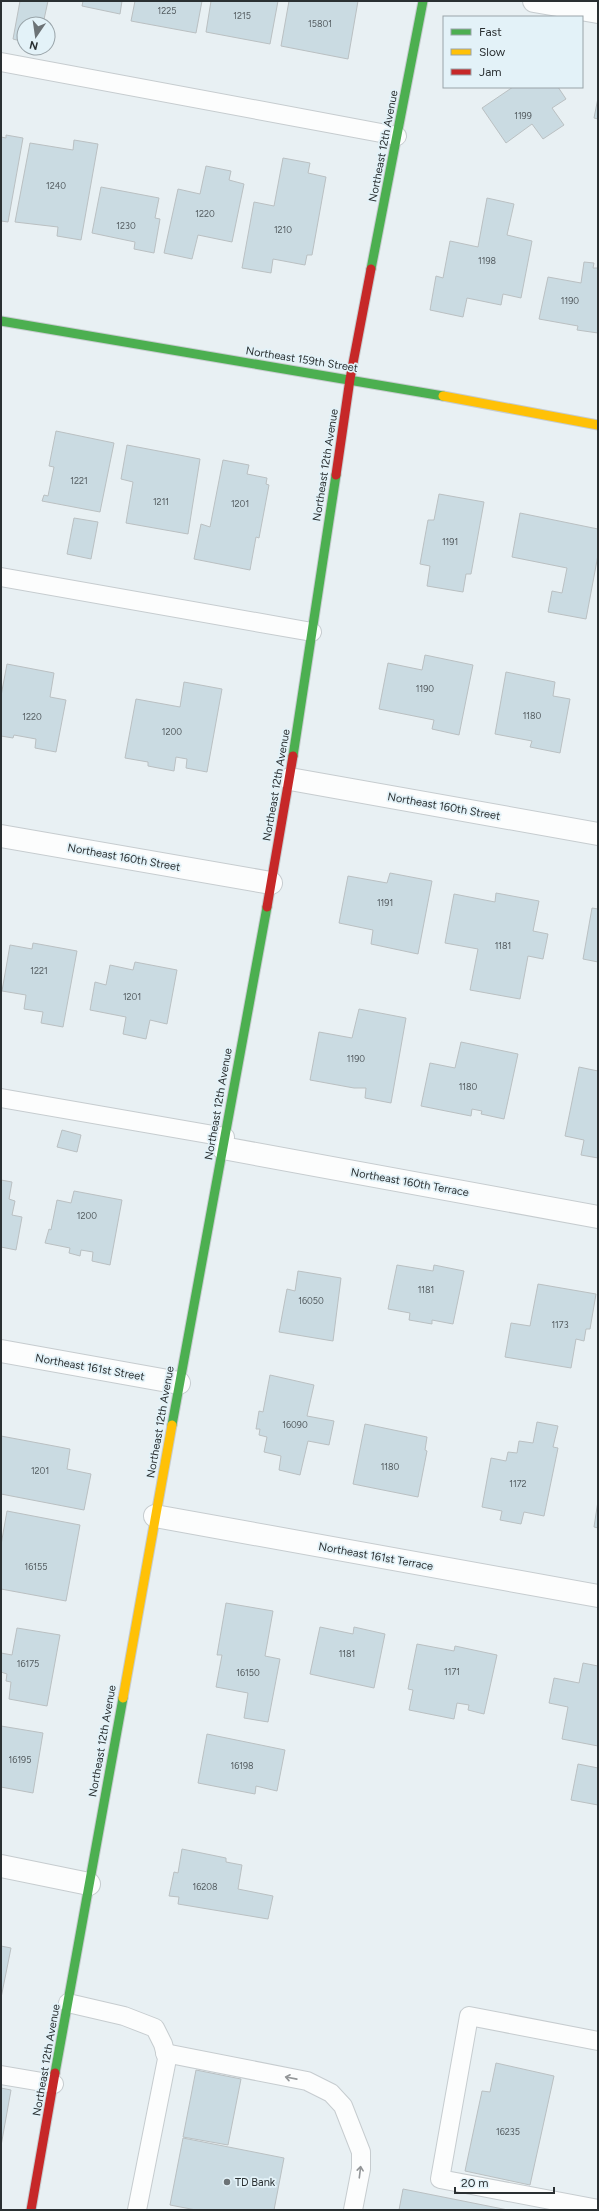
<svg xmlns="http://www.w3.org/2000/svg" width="599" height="2211" font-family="Figtree,sans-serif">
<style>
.building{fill:#cadbe2;stroke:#bac0c2}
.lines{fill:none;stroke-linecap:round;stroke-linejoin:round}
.lane-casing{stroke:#c6cccf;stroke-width:20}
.street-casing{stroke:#c6cccf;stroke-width:24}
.fast-casing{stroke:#c6cccf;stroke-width:11}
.slow-casing{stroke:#c6cccf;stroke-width:11}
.jam-casing{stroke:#c6cccf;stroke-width:11}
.lane{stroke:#fcfdfd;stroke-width:18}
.street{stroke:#fcfdfd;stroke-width:22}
.fast{stroke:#4caf50;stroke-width:9}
.slow{stroke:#ffc107;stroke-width:9}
.jam{stroke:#c62828;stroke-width:9}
.oneway{stroke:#939698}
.poi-dot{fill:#6c7376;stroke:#e3f2f8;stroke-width:1.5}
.labels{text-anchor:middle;stroke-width:3.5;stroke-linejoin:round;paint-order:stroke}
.number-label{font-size:9px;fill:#545c60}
.street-label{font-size:11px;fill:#2a3032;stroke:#e3f2f8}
.poi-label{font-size:11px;fill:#2a3032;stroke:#e3f2f8;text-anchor:start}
</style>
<rect width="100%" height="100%" fill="#e8f0f3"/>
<g class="building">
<path d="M 20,1 L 48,1 L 43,24 L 24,24 L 24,42 L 13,39 Z"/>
<path d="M 83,1 L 122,1 L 120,14 L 82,6 Z"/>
<path d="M 135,1 L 202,1 L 196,33 L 131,21 Z"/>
<path d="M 211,1 L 278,1 L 270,44 L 206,32 Z"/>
<path d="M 289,1 L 358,1 L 348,59 L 281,46 Z"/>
<path d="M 513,87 L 558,87 L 566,99 L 552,108 L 564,125 L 543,139 L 532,124 L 506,143 L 482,108 Z"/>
<path d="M 598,98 L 598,119 L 594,118 Z"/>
<path d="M 6,135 L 23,138 L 8,222 L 1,221 L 1,137 L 6,138 Z"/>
<path d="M 74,140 L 98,144 L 81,240 L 57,236 L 58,227 L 15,222 L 30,143 L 73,150 Z"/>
<path d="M 283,158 L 310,163 L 308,173 L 326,177 L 312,255 L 307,255 L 305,265 L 273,259 L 271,273 L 242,268 L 254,202 L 274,206 Z"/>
<path d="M 206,166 L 231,171 L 229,180 L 244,184 L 232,242 L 198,235 L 192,259 L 164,253 L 178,189 L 200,194 Z"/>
<path d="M 101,187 L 159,198 L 155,218 L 160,219 L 154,253 L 134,249 L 135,242 L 92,233 Z"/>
<path d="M 487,198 L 514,204 L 507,235 L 532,241 L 521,298 L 503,294 L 501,305 L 467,298 L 463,317 L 430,310 L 436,276 L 443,278 L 450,241 L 478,247 Z"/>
<path d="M 584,262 L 594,263 L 593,268 L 598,268 L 598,333 L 577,330 L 578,326 L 539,319 L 548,277 L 581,283 Z"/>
<path d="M 56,431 L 114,443 L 100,512 L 42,501 L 44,495 L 48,496 L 54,467 L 49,466 Z"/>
<path d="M 127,445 L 200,459 L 188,534 L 126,523 L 133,482 L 121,479 Z"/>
<path d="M 223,460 L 249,465 L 247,474 L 267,478 L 266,484 L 269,485 L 259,538 L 256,537 L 250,570 L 194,559 L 201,524 L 210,527 Z"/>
<path d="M 439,494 L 484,502 L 471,574 L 466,574 L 463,592 L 427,586 L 430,566 L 420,564 L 428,520 L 434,520 Z"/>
<path d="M 520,513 L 598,529 L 598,555 L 586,619 L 548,612 L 552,591 L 562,593 L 567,568 L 512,557 Z"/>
<path d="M 74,518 L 98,522 L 91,559 L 67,554 Z"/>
<path d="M 425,655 L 473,665 L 459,735 L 432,729 L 434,720 L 379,709 L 388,663 L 422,670 Z"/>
<path d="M 7,664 L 54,673 L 50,697 L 66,700 L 56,752 L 35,748 L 36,739 L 14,735 L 13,738 L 1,736 L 1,696 Z"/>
<path d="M 506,672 L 555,682 L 553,696 L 570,699 L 560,753 L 530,747 L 532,741 L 495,734 Z"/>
<path d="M 184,682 L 222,689 L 207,772 L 186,768 L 187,759 L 176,757 L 174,771 L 148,766 L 148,762 L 125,758 L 136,699 L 180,707 Z"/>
<path d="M 390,873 L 432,881 L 418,954 L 371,944 L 373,930 L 339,923 L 348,876 L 387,883 Z"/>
<path d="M 496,893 L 539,901 L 533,931 L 548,934 L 543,959 L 528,956 L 520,999 L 470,990 L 478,949 L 445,943 L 454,894 L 495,902 Z"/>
<path d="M 592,908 L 598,909 L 598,962 L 583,959 Z"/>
<path d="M 33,943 L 77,951 L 63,1027 L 41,1023 L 43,1012 L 24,1009 L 26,995 L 2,991 L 10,945 L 32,949 Z"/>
<path d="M 135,962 L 177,970 L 167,1024 L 150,1020 L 146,1039 L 123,1034 L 126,1017 L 90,1010 L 95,982 L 106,985 L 110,965 L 133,970 Z"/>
<path d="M 359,1009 L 406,1018 L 391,1103 L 365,1098 L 366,1088 L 354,1088 L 310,1080 L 319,1032 L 352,1038 Z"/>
<path d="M 461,1042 L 518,1054 L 504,1119 L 481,1114 L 482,1111 L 472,1109 L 471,1116 L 421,1106 L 430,1063 L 455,1068 Z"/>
<path d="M 579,1067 L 598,1071 L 598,1158 L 581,1155 L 584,1140 L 565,1136 Z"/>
<path d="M 62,1130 L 81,1135 L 77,1152 L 57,1147 Z"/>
<path d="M 1,1180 L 12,1182 L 9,1199 L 15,1201 L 12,1215 L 22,1217 L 16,1250 L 1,1247 Z"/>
<path d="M 74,1191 L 122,1200 L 110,1265 L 92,1261 L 93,1252 L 81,1250 L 80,1256 L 69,1253 L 70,1248 L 45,1243 L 49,1229 L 51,1230 L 57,1200 L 71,1203 Z"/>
<path d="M 397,1265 L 433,1271 L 434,1265 L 464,1271 L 453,1324 L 432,1320 L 432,1324 L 409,1320 L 410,1313 L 388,1309 Z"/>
<path d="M 298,1271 L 341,1278 L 333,1341 L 279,1332 L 287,1289 L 295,1291 Z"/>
<path d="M 538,1284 L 596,1294 L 590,1329 L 586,1329 L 584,1341 L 576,1339 L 571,1368 L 505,1357 L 511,1323 L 530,1326 Z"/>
<path d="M 270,1375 L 314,1385 L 307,1416 L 334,1421 L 329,1445 L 308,1441 L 300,1475 L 279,1470 L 281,1456 L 264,1452 L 267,1437 L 259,1435 L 260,1429 L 256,1429 L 259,1411 L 263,1412 Z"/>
<path d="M 537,1422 L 558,1426 L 553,1447 L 558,1448 L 544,1516 L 524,1512 L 521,1524 L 500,1520 L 502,1511 L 482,1507 L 491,1458 L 506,1461 L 508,1452 L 517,1453 L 519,1441 L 533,1443 Z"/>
<path d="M 365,1424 L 427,1437 L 425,1450 L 427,1451 L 418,1497 L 353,1484 Z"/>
<path d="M 1,1436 L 70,1449 L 67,1469 L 91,1474 L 84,1510 L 1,1494 Z"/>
<path d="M 598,1501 L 598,1528 L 594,1527 Z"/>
<path d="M 7,1511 L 80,1525 L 66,1601 L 1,1589 L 1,1545 Z"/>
<path d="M 226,1603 L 273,1611 L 265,1656 L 280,1659 L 268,1722 L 244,1718 L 248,1693 L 216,1687 L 222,1655 L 217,1655 Z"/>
<path d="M 320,1627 L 353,1634 L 354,1627 L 385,1634 L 374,1688 L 310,1674 Z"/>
<path d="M 17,1628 L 60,1635 L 47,1706 L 9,1699 L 11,1682 L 6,1681 L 7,1674 L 1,1672 L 1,1653 L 12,1655 Z"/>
<path d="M 417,1644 L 454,1651 L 455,1646 L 497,1655 L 484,1714 L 468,1710 L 469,1705 L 457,1703 L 454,1719 L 409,1710 L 413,1690 L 408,1689 Z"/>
<path d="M 583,1663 L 598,1666 L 598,1746 L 562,1739 L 568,1707 L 549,1703 L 554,1678 L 579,1683 Z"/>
<path d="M 1,1726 L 43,1733 L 33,1793 L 1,1787 Z"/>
<path d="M 207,1734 L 285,1750 L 277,1791 L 256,1786 L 255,1794 L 198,1783 Z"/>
<path d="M 578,1764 L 598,1768 L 598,1805 L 571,1800 Z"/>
<path d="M 182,1849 L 226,1858 L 226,1862 L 242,1865 L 238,1889 L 273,1896 L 268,1919 L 178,1904 L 179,1897 L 169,1896 L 174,1872 L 178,1873 Z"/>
<path d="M 1,1946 L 11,1948 L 1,1998 Z"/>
<path d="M 496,2063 L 554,2076 L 530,2185 L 465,2171 L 482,2091 L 490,2092 Z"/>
<path d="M 196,2070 L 241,2079 L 228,2145 L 183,2137 Z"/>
<path d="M 1,2088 L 11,2090 L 1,2146 Z"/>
<path d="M 183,2138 L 284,2158 L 274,2210 L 196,2210 L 170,2205 Z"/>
<path d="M 403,2189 L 508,2210 L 399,2210 Z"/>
</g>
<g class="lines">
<g class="lane-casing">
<g id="lane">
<path d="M 1,62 L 397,136"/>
<path d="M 1,577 L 312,632"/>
<path d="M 1,1098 L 225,1137"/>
<path d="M 68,2003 L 124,2016 L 155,2028 L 163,2044 L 167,2059 L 137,2210"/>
<path d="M 598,2041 L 469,2016 L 440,2179 L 598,2209"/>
<path d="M 165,2053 L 307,2081 L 331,2093 L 343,2106 L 361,2152 L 361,2169 L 353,2210"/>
<path d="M 1,2075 L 54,2084"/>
</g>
</g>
<g class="street-casing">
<g id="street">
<path d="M 534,1 L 598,12"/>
<path d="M 290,779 L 598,834"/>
<path d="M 1,836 L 271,883"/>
<path d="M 223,1148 L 598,1217"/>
<path d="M 1,1351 L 179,1383"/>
<path d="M 155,1516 L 598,1596"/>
<path d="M 1,1866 L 89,1884"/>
</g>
</g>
<g class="fast-casing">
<g id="fast">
<path d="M 371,269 L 423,1"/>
<path d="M 1,321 L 443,396"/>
<path d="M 293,756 L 336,475"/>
<path d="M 172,1425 L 267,907"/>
<path d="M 55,2073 L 123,1698"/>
</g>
</g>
<g class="slow-casing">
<g id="slow">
<path d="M 443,396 L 598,425"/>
<path d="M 123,1698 L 172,1425"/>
</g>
</g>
<g class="jam-casing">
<g id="jam">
<path d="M 336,475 L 350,379 L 371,269"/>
<path d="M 267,907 L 293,756"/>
<path d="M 31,2210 L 55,2073"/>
</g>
</g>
<use href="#lane" class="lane"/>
<use href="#street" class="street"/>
<use href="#fast" class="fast"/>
<use href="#slow" class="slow"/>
<use href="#jam" class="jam"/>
</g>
<defs><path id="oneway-shaft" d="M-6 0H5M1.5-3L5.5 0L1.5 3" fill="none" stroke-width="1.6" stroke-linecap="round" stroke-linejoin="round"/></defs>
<g class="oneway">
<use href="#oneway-shaft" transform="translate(291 2078) rotate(-169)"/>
<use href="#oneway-shaft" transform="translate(360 2172) rotate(-83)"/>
</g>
<circle class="poi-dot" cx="227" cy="2182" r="4"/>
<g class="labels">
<g class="number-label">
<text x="167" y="14">1225</text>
<text x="242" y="19">1215</text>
<text x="320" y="27">15801</text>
<text x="523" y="119">1199</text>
<text x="56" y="189">1240</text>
<text x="205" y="217">1220</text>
<text x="126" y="229">1230</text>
<text x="283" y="233">1210</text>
<text x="487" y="264">1198</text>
<text x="570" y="304">1190</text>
<text x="79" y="484">1221</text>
<text x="161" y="505">1211</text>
<text x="240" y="507">1201</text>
<text x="450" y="545">1191</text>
<text x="425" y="692">1190</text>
<text x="532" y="719">1180</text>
<text x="32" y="720">1220</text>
<text x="172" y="735">1200</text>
<text x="385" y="906">1191</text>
<text x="503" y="949">1181</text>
<text x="39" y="974">1221</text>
<text x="132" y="1000">1201</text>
<text x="356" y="1062">1190</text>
<text x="468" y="1090">1180</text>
<text x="87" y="1219">1200</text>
<text x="426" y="1293">1181</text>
<text x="311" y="1304">16050</text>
<text x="560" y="1328">1173</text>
<text x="295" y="1428">16090</text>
<text x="390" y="1470">1180</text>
<text x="40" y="1474">1201</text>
<text x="518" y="1487">1172</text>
<text x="36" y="1570">16155</text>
<text x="347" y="1657">1181</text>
<text x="28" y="1667">16175</text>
<text x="452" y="1675">1171</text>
<text x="248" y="1676">16150</text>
<text x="20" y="1763">16195</text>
<text x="242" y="1769">16198</text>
<text x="205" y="1890">16208</text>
<text x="508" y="2135">16235</text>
</g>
<g class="street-label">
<text transform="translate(383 146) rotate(-79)" y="4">Northeast 12th Avenue</text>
<text transform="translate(302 359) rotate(9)" y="4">Northeast 159th Street</text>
<text transform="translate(325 465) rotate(-81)" y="4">Northeast 12th Avenue</text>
<text transform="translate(276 785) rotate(-80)" y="4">Northeast 12th Avenue</text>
<text transform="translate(444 806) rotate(10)" y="4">Northeast 160th Street</text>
<text transform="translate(124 857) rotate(10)" y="4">Northeast 160th Street</text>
<text transform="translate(218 1104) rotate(-80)" y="4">Northeast 12th Avenue</text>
<text transform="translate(410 1182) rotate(10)" y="4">Northeast 160th Terrace</text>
<text transform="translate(90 1367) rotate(10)" y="4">Northeast 161st Street</text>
<text transform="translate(160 1422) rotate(-80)" y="4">Northeast 12th Avenue</text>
<text transform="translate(376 1556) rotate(10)" y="4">Northeast 161st Terrace</text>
<text transform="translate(102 1741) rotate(-80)" y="4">Northeast 12th Avenue</text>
<text transform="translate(46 2060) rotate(-80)" y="4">Northeast 12th Avenue</text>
</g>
<g class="poi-label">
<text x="235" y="2186">TD Bank</text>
</g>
</g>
<rect width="599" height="2211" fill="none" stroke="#2a3032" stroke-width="4"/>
<rect x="443" y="16" width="140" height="72" fill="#e3f2f8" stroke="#99a4a9"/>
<rect x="451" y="29" width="20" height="6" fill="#4caf50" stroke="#99a4a9"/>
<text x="479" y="36" font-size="12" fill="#2a3032">Fast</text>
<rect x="451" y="49" width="20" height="6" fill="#ffc107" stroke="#99a4a9"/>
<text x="479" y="56" font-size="12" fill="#2a3032">Slow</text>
<rect x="451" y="69" width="20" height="6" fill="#c62828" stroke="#99a4a9"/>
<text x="479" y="76" font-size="12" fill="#2a3032">Jam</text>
<g transform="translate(36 36) rotate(193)"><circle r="19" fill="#e3f2f8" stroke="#99a4a9"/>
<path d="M0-3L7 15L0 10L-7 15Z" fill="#6c7376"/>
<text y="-6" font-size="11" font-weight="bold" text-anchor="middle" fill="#2a3032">N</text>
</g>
<path d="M455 2187v6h99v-6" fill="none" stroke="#2a3032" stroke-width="2"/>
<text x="461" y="2187" font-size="12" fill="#2a3032" stroke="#e3f2f8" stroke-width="3" paint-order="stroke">20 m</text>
</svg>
